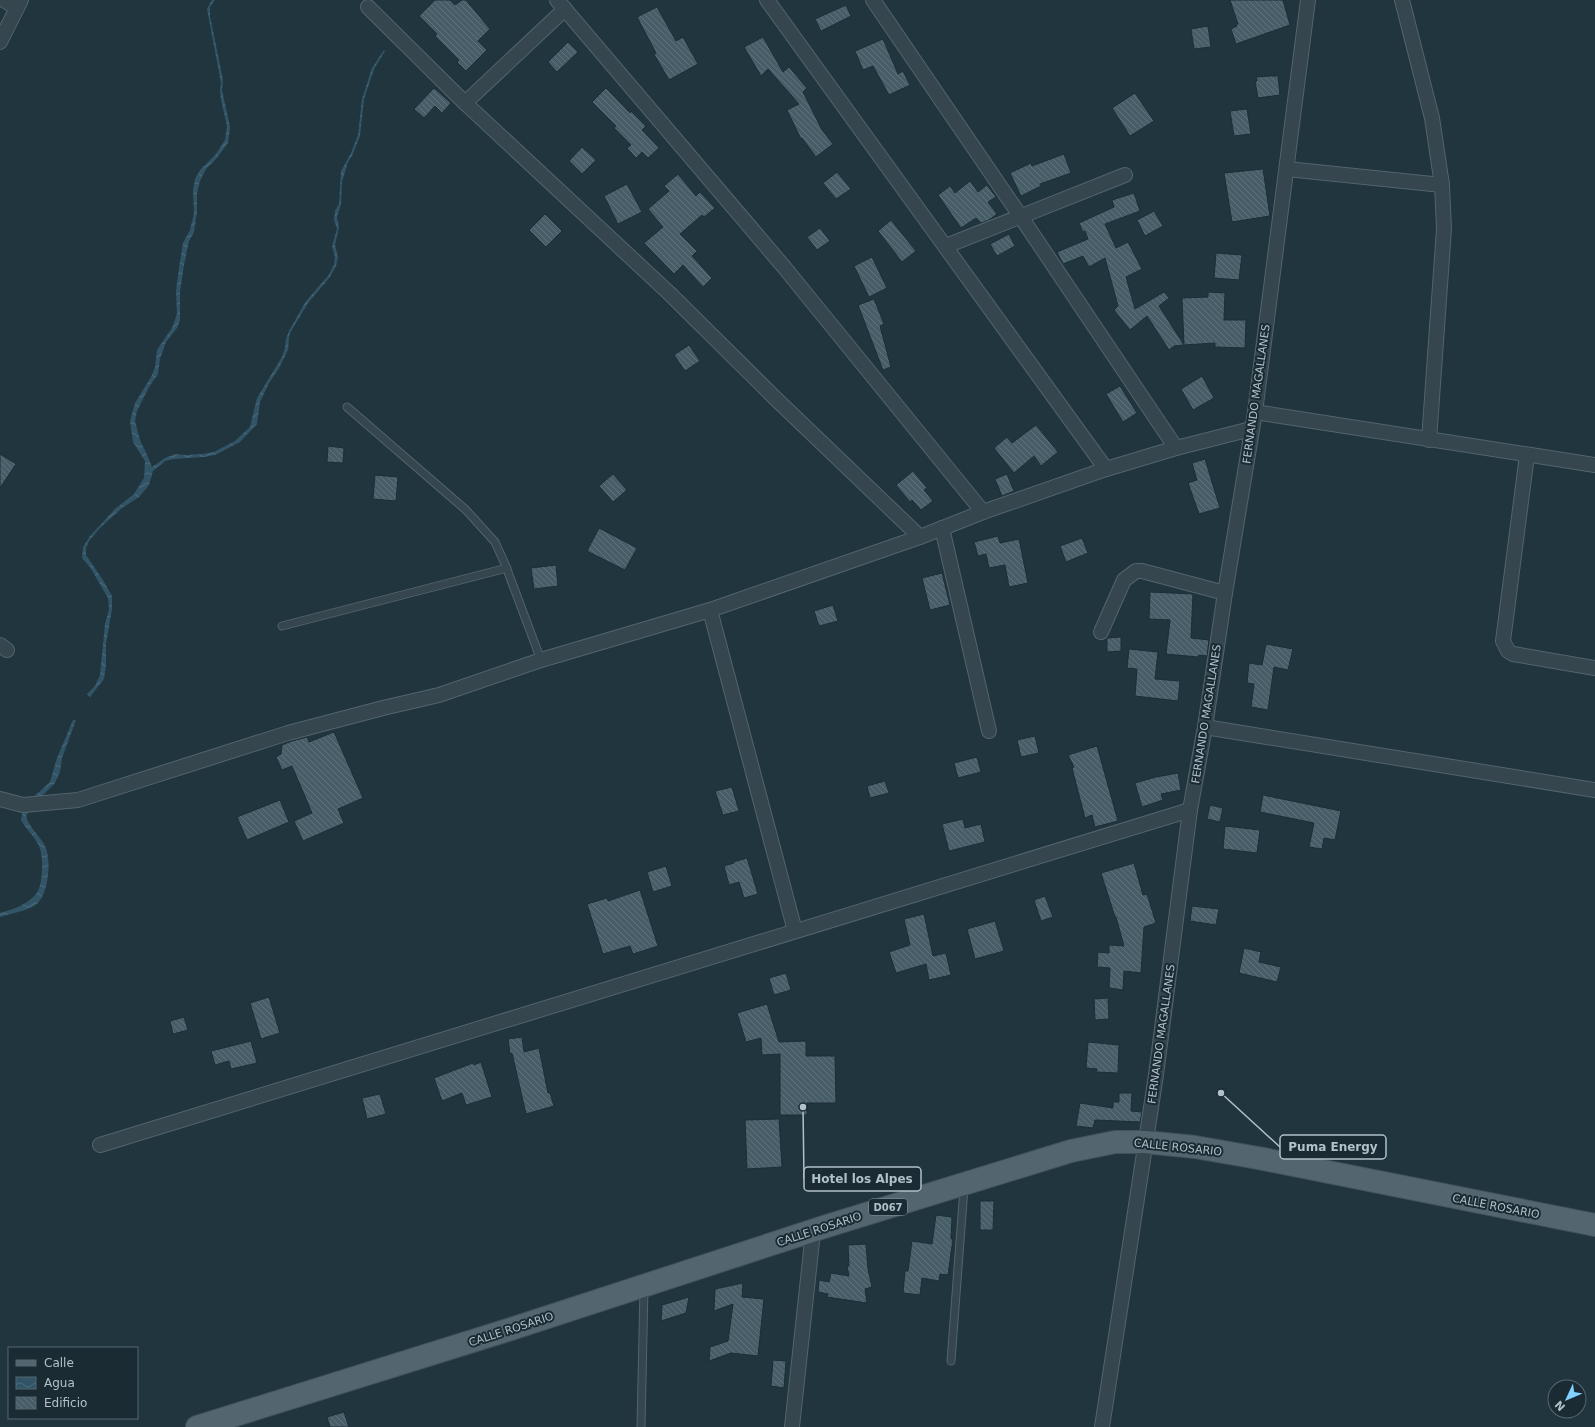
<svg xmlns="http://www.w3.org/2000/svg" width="1595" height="1427" font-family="'DejaVu Sans',sans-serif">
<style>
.water{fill:url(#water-waves)}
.building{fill:url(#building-back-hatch);stroke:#1c2d36}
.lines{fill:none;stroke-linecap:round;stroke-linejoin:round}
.service-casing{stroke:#53646d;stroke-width:9}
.minor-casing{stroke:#53646d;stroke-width:16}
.primary-casing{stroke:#41525b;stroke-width:24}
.service{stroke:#35464f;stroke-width:7}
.minor{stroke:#35464f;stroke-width:14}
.primary{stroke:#53666f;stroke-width:22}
.labels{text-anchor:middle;stroke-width:4;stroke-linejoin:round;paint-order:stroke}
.shield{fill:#1a2b33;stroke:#84949d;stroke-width:1}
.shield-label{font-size:10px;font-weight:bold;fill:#b1c1ca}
.street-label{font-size:11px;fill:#b1c1ca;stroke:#1a2b33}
.leader{fill:none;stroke:#b1c1ca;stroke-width:1.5}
.callout-dot{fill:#b1c1ca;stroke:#1a2b33;stroke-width:1.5}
.callout{fill:#1a2b33;stroke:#b1c1ca;stroke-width:1.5}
.callout-label{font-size:12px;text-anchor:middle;font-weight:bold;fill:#b1c1ca}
</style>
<defs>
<pattern id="water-waves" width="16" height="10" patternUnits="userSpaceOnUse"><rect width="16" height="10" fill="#315466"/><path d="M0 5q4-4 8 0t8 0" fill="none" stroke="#4c6b7b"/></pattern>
<pattern id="building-back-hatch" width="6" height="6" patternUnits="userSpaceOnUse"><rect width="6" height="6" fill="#475d68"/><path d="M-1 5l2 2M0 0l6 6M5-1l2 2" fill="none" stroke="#5f727c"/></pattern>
</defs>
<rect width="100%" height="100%" fill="#21353f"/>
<g class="water">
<path d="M 212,0 L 215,0 L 210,7 L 210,16 L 223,80 L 222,90 L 230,127 L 228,143 L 216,159 L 206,169 L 200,181 L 197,193 L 197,212 L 194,232 L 189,241 L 184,265 L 180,292 L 180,320 L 177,328 L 166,342 L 160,359 L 158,374 L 149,387 L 137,411 L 135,421 L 140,440 L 148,457 L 152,467 L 165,458 L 175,454 L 185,455 L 203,454 L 214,452 L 235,441 L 250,427 L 257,398 L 282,357 L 285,348 L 286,339 L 289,331 L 306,301 L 328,276 L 334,265 L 335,257 L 332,246 L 337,229 L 334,220 L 335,211 L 339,204 L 341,171 L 351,153 L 358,135 L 362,99 L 372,68 L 384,50 L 385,51 L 374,69 L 364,99 L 360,136 L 352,156 L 348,162 L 342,182 L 341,204 L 337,217 L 339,227 L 335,245 L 338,257 L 336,266 L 330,277 L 308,303 L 290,333 L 289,338 L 288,350 L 279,368 L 269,383 L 260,402 L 257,424 L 240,442 L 215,455 L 204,457 L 174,459 L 165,461 L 153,471 L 149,485 L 139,497 L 122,508 L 100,528 L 89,541 L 86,548 L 86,555 L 103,580 L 112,596 L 112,609 L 106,644 L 106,665 L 104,679 L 90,697 L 87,694 L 95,686 L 100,675 L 105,624 L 109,609 L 108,598 L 90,567 L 82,558 L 83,547 L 90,536 L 115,509 L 134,494 L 144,478 L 145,461 L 133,442 L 130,421 L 135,403 L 151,377 L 155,367 L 157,350 L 172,328 L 177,314 L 176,291 L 179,268 L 183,243 L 190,230 L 194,213 L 193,191 L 195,179 L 200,170 L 216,154 L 225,140 L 227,126 L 221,100 L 220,91 L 221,83 L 207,9 Z"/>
<path d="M 73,720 L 76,720 L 62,758 L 60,772 L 55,783 L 33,805 L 26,816 C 29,827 38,834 44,844 C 52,857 49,892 38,903 C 31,910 10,914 0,917 L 0,913 C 13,909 27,905 36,894 C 43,886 44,856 39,846 C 34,836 26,829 21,820 L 23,810 L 28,802 L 50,782 L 57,758 Z"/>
</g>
<g class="building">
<path d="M 435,0 L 450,0 L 455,5 L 462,0 L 466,0 L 490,29 L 478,41 L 487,50 L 466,71 L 457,62 L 459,60 L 435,36 L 437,34 L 419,16 Z"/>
<path d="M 1230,0 L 1283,0 L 1290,25 L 1236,44 L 1231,29 L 1237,26 L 1236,24 L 1238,24 Z"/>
<path d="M 846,5 L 851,16 L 821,31 L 815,19 Z"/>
<path d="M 657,7 L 676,41 L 683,37 L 698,64 L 669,80 L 654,54 L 656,53 L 637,17 Z"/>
<path d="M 1208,26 L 1211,47 L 1194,49 L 1191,29 Z"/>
<path d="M 763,37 L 783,72 L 789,67 L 807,88 L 803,92 L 822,130 L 833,144 L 816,157 L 802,138 L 801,139 L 787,110 L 799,104 L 768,69 L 761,76 L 744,47 Z"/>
<path d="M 883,39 L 898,74 L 903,71 L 910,85 L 889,95 L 873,66 L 863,70 L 855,51 Z"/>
<path d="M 568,42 L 578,52 L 557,72 L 548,62 Z"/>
<path d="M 1270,76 L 1278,76 L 1280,95 L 1258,98 L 1255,81 L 1257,81 L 1256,77 Z"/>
<path d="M 434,88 L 451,103 L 442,113 L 435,106 L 424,118 L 414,109 Z"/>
<path d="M 606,88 L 630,113 L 631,111 L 646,126 L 642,130 L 659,148 L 648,158 L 642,152 L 636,158 L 627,148 L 631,145 L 614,128 L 616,126 L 592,102 Z"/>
<path d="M 1135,93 L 1154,121 L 1130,136 L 1112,108 Z"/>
<path d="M 1247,109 L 1251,134 L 1234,136 L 1230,111 Z"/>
<path d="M 582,147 L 596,160 L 582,174 L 569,161 Z"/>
<path d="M 1064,154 L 1071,173 L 1040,184 L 1041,186 L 1021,196 L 1010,173 L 1031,163 L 1032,166 Z"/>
<path d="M 1263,169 L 1270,216 L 1232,222 L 1224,173 Z"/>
<path d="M 837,172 L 851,189 L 836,199 L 823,183 Z"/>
<path d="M 678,174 L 696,196 L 700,192 L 715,208 L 704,217 L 702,215 L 680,234 L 697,251 L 692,256 L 712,278 L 703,287 L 683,265 L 674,274 L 644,243 L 663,227 L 648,209 L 669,191 L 664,186 Z"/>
<path d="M 970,181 L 978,192 L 987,185 L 996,197 L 988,202 L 997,214 L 989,220 L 981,223 L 976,218 L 961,228 L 938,195 L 950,186 L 955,193 Z"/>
<path d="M 627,184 L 642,212 L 618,224 L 604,196 Z"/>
<path d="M 1134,193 L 1140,211 L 1105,224 L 1116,248 L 1128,242 L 1142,269 L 1126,277 L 1135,309 L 1164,292 L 1169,298 L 1159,306 L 1184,345 L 1174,346 L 1169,350 L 1147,316 L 1130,330 L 1114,310 L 1118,306 L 1105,258 L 1089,267 L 1083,256 L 1063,264 L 1057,252 L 1088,239 L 1085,231 L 1083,232 L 1079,223 L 1114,207 L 1112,200 Z"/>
<path d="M 1154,211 L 1163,226 L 1145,236 L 1137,220 Z"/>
<path d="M 545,214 L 562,231 L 546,247 L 529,230 Z"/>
<path d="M 891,220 L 916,251 L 902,262 L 878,231 Z"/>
<path d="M 820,228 L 830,241 L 817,250 L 807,237 Z"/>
<path d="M 1009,234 L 1015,246 L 997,256 L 990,244 Z"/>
<path d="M 1216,253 L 1242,255 L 1239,280 L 1214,278 Z"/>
<path d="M 872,257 L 887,288 L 869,297 L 854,266 Z"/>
<path d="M 1208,292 L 1225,293 L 1224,320 L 1246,320 L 1245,348 L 1215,347 L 1215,343 L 1184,345 L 1182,298 L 1208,297 Z"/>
<path d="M 874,299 L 884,324 L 880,326 L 891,367 L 883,370 L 858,305 Z"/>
<path d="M 689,345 L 700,361 L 685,371 L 674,355 Z"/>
<path d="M 1202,376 L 1214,398 L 1193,410 L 1181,389 Z"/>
<path d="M 1120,386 L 1137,413 L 1123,422 L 1106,394 Z"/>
<path d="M 1036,425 L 1058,452 L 1041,466 L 1034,456 L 1014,473 L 994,448 L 1007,437 L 1012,443 Z"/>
<path d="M 328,446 L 344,448 L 343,463 L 327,462 Z"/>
<path d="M 0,454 L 16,464 L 0,488 Z"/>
<path d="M 1205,459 L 1220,508 L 1199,514 L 1188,483 L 1197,480 L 1192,463 Z"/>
<path d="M 913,471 L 927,488 L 924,490 L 933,501 L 921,510 L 912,500 L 910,502 L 896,485 Z"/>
<path d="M 613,474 L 627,490 L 613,502 L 599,486 Z"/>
<path d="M 1007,474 L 1014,491 L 1002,496 L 995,479 Z"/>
<path d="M 375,475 L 398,477 L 396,501 L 373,499 Z"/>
<path d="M 599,528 L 637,548 L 625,570 L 587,551 Z"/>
<path d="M 998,536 L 1000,543 L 1019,539 L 1028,583 L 1009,587 L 1005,565 L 989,568 L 986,554 L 978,556 L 974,542 Z"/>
<path d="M 1082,538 L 1088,553 L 1066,562 L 1060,546 Z"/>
<path d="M 556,565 L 558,586 L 534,589 L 531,568 Z"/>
<path d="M 942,573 L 950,605 L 930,610 L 922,578 Z"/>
<path d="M 1150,592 L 1193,594 L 1191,638 L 1209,640 L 1207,656 L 1199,655 L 1198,657 L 1166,654 L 1170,620 L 1149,619 Z"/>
<path d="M 833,605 L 838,621 L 819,626 L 814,611 Z"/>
<path d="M 1121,637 L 1121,651 L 1107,652 L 1107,638 Z"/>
<path d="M 1266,644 L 1293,649 L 1288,670 L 1274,667 L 1268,710 L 1251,707 L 1254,684 L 1247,683 L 1249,663 L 1262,665 Z"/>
<path d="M 1129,649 L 1158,652 L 1155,679 L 1180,681 L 1178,701 L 1135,696 L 1137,669 L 1127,668 Z"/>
<path d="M 334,732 L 363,798 L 338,809 L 344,823 L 303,841 L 294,821 L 312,813 L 292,766 L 282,770 L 276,757 L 281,754 L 282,745 L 292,741 L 307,737 L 309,742 Z"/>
<path d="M 1035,736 L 1039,753 L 1021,757 L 1017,740 Z"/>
<path d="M 1097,746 L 1118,821 L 1095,827 L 1092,815 L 1085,818 L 1072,768 L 1074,767 L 1068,755 Z"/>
<path d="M 977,757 L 981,772 L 958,778 L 954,763 Z"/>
<path d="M 1178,773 L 1181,790 L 1161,794 L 1163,800 L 1142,807 L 1135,783 L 1156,777 Z"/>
<path d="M 885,781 L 889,793 L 870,798 L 867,786 Z"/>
<path d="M 732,787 L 739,811 L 723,815 L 715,791 Z"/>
<path d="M 1263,795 L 1341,811 L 1335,840 L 1324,838 L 1322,849 L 1309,847 L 1314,823 L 1260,812 Z"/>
<path d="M 280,800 L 289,822 L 247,840 L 237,817 Z"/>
<path d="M 1210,805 L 1223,808 L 1220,822 L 1207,819 Z"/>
<path d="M 963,819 L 965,828 L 981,824 L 985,842 L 949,851 L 942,824 Z"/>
<path d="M 1225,826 L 1260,830 L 1257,853 L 1223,849 Z"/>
<path d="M 747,858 L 758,894 L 744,898 L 739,882 L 729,885 L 724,866 L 734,863 L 733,862 Z"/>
<path d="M 1134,863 L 1143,895 L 1147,894 L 1156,923 L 1144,927 L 1141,973 L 1124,971 L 1123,990 L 1109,988 L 1110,968 L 1097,967 L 1098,952 L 1109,953 L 1109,945 L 1124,946 L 1116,917 L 1115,917 L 1101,873 Z"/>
<path d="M 666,866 L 672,886 L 653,892 L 647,872 Z"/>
<path d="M 640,890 L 658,946 L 633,954 L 630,946 L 603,954 L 587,904 L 607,898 L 608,901 Z"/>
<path d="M 1045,896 L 1053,917 L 1041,921 L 1034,900 Z"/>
<path d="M 1192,906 L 1219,909 L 1216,925 L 1190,921 Z"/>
<path d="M 924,914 L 933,956 L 946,953 L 951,975 L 929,980 L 926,964 L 896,973 L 889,952 L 910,945 L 904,919 Z"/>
<path d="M 995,921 L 1004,951 L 975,959 L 967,929 Z"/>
<path d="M 1244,948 L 1261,952 L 1259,962 L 1281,967 L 1277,982 L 1239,973 Z"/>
<path d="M 786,973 L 791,990 L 774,995 L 769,978 Z"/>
<path d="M 269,997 L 280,1033 L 261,1039 L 250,1003 Z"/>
<path d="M 1108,998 L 1109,1019 L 1095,1020 L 1094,999 Z"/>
<path d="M 767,1004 L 779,1042 L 806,1041 L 806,1056 L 835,1056 L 836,1103 L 807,1103 L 807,1115 L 780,1115 L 780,1054 L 762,1055 L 761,1038 L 746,1042 L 737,1013 Z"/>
<path d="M 184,1017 L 188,1030 L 173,1034 L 170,1021 Z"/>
<path d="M 522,1037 L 524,1052 L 539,1048 L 548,1093 L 550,1093 L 554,1106 L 526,1114 L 512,1053 L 510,1054 L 508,1039 Z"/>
<path d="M 251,1041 L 257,1063 L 231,1069 L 229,1061 L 215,1065 L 211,1051 Z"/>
<path d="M 1088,1042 L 1119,1045 L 1118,1073 L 1096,1072 L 1097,1069 L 1086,1068 Z"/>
<path d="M 481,1062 L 492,1097 L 466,1105 L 462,1093 L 442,1101 L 434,1078 L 473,1063 L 474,1065 Z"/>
<path d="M 1119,1093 L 1132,1093 L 1131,1111 L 1142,1112 L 1140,1122 L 1095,1120 L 1093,1128 L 1076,1126 L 1080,1103 L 1113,1108 L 1113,1102 L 1119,1102 Z"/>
<path d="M 380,1094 L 386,1114 L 367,1119 L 362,1098 Z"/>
<path d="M 779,1119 L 782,1167 L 747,1169 L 745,1120 Z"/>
<path d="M 980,1201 L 994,1201 L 993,1230 L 980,1230 Z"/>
<path d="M 936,1215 L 952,1217 L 951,1239 L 953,1239 L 948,1275 L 940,1274 L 939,1281 L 922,1278 L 920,1295 L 903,1293 L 905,1271 L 908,1271 L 912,1241 L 932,1244 Z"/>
<path d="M 866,1244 L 868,1269 L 872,1287 L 865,1289 L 867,1303 L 827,1297 L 828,1294 L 818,1292 L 819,1280 L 829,1282 L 831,1273 L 849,1276 L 847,1266 L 849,1266 L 848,1245 Z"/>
<path d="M 743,1283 L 742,1297 L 764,1299 L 758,1356 L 731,1353 L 709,1361 L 710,1347 L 728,1341 L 733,1304 L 714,1311 L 715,1289 Z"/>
<path d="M 689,1297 L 686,1313 L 661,1321 L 662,1305 Z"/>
<path d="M 773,1360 L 786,1361 L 784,1388 L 771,1386 Z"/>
<path d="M 344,1412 L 349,1427 L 330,1427 L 327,1417 Z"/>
</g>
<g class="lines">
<g class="service-casing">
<g id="service">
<path d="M 347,407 L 466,510 L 495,542 L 505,564 L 541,660"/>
<path d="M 282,626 L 507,568"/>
<path d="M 951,1361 L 964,1188"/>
<path d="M 641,1427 L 644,1288"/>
</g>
</g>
<g class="minor-casing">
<g id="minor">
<path d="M 4,0 L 17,8"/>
<path d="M 557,0 L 784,267 L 983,512"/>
<path d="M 767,0 L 1106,469"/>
<path d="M 873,0 L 1021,217 L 1176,448"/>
<path d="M 1402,0 L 1432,118 L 1442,185 L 1444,229 L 1429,440"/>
<path d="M 368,7 L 465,103 L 669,293 L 775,398 L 920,537"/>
<path d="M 0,42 L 21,0"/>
<path d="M 465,103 L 565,9"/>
<path d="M 1287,169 L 1442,185"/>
<path d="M 946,246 L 1125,175"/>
<path d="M 1255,412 L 1595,465"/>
<path d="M 1527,455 L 1503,641 L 1508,651 L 1513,654 L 1595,668"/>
<path d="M 942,528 L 989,731"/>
<path d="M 710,610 L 795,931"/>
<path d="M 1101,632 L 1124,580 L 1136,571 L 1142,571 L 1225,593"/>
<path d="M 0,645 L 7,650"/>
<path d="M 1205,727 L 1595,790"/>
<path d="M 0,799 L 23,805 L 78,800 L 288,733 L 383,708 L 439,695 L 541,660 L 710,610 L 920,537 L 983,512 L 1106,469 L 1176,448 L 1251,429"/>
<path d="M 100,1145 L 1190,810"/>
<path d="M 792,1427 L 813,1232"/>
<path d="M 1102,1427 L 1156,1075 L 1190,810 L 1205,727 L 1225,593 L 1255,412 L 1308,0"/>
</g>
</g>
<g class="primary-casing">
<path id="primary" d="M 197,1427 L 511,1329 L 827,1226 L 1071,1151 L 1115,1142 L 1145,1142 L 1195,1147 L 1258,1158 L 1595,1225"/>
</g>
<use href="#service" class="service"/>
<use href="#minor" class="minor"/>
<use href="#primary" class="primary"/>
</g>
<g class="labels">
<rect class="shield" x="869" y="1199" width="38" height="16" rx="3"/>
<g class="shield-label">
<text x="888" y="1211">D067</text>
</g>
<g class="street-label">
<text transform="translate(1256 394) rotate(-82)" y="4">FERNANDO MAGALLANES</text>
<text transform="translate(1206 714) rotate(-81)" y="4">FERNANDO MAGALLANES</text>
<text transform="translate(1161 1034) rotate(-82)" y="4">FERNANDO MAGALLANES</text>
<text transform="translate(1178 1147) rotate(6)" y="4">CALLE ROSARIO</text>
<text transform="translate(1496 1206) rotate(11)" y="4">CALLE ROSARIO</text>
<text transform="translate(819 1229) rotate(-18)" y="4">CALLE ROSARIO</text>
<text transform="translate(511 1329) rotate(-18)" y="4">CALLE ROSARIO</text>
</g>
</g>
<path class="leader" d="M1221 1093L1280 1147M803 1107L804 1179"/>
<g class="callout-dot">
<circle cx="1221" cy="1093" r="4"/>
<circle cx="803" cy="1107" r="4"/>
</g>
<g class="callout">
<rect x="1280" y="1135" width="106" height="24" rx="4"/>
<rect x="804" y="1167" width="117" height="24" rx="4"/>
</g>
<g class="callout-label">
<text x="1333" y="1151">Puma Energy</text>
<text x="862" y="1183">Hotel los Alpes</text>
</g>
<rect x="8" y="1347" width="130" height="72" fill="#1a2b33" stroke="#56676f"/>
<rect x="16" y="1360" width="20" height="6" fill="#53666f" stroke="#56676f"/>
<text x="44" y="1367" font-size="12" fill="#b1c1ca">Calle</text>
<rect x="16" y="1377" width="20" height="12" fill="url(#water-waves)" stroke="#56676f"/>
<text x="44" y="1387" font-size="12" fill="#b1c1ca">Agua</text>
<rect x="16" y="1397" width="20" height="12" fill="url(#building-back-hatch)" stroke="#56676f"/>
<text x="44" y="1407" font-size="12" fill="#b1c1ca">Edificio</text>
<g transform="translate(1567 1399) rotate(226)"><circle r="19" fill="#1a2b33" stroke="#56676f"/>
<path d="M0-3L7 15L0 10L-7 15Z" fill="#81d0ff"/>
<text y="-6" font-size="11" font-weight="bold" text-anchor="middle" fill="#b1c1ca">N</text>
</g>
</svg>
